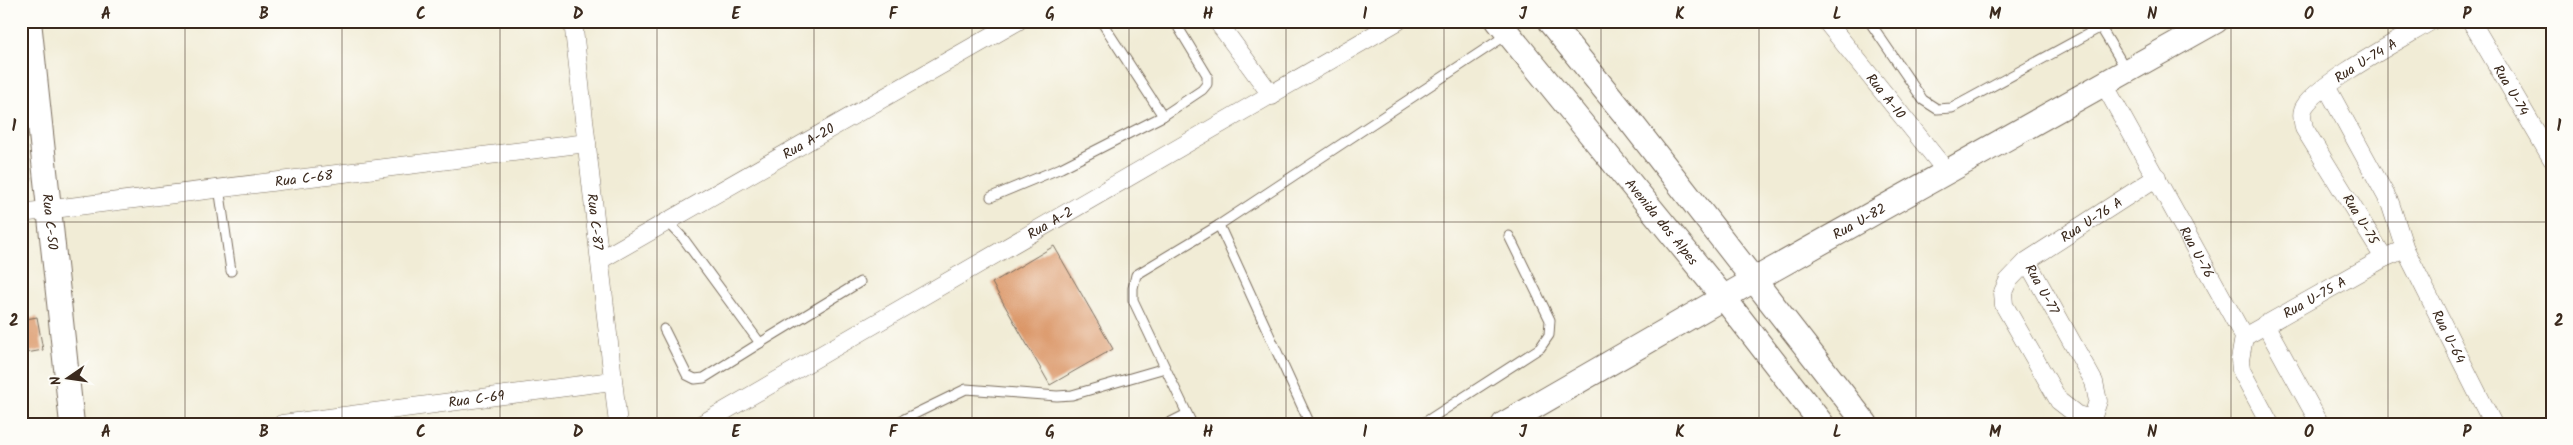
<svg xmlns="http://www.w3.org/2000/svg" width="2573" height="445" font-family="Kalam,sans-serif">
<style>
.building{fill:#da9465}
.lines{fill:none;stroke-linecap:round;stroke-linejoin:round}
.lane-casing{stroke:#7b6e5e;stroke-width:11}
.street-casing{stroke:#7b6e5e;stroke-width:19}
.secondary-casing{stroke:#7b6e5e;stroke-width:26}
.lane{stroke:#fff;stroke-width:9}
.street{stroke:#fff;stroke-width:18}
.secondary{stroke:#fff;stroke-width:24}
.grid{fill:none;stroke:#3b2a1e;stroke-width:1;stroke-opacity:0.55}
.labels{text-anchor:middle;stroke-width:4.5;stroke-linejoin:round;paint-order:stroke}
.street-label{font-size:14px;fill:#3b2a1e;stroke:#fdfcf7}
.neatline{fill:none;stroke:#3b2a1e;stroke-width:2}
.grid-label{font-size:16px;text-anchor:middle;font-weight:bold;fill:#3b2a1e}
</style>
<rect width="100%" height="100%" fill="#fdfcf7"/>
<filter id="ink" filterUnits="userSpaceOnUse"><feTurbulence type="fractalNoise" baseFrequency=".02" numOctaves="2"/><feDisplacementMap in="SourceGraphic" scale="10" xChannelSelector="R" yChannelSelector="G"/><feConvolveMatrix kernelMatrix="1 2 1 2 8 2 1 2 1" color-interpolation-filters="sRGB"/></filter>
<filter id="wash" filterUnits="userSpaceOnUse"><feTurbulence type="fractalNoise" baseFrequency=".0096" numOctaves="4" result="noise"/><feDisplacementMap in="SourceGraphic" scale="20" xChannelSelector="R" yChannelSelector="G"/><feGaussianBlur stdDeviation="1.12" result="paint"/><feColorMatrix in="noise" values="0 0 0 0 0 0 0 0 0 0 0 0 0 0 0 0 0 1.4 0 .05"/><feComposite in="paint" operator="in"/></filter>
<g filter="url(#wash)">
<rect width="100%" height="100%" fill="#f1ecd6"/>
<g id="blocks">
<g class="building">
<path d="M 1054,246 L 1113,349 L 1050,385 L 992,283 Z"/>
<path d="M 37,317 L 43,350 L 21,354 L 21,320 Z"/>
</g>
</g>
</g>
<g filter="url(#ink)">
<use href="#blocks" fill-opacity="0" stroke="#7b6e5e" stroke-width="1"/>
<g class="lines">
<g class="lane-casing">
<g id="lane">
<path d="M 1101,21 L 1163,116"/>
<path d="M 1869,21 L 1923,100 L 1937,109 L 1952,108 L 2112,21"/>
<path d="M 2097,21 L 2127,71"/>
<path d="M 219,187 L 231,271"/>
<path d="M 991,197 L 1061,168 L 1163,116 L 1202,90 L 1207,84 L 1207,75 L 1175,22"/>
<path d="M 667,221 L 683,238 L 760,343 L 860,282"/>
<path d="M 664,329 L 687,375 L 695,379 L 704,378 L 760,343"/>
<path d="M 894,424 L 966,389 L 1057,396 L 1072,395 L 1165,368"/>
<path d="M 1167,424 L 1187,414"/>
<path d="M 1192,424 L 1133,300 L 1133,288 L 1136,275 L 1219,225"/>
<path d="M 1310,424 L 1219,225 L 1508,34"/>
<path d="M 1422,424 L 1540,348 L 1549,335 L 1550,320 L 1509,236"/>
</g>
</g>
<g class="street-casing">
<g id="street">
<path id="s1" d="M 573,21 L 618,424"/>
<path d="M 1217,21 L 1272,96"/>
<path id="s2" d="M 1826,21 L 1947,172"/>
<path id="s3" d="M 2471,21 L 2552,159"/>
<path id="s4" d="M 2104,84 L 2244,337 L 2240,360 L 2241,370 L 2270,424"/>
<path id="s5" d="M 2326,86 L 2390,203 L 2405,249 L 2384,258 L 2304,128 C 2303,121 2300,113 2305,106 C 2318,84 2405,37 2431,21"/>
<path id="s6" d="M 21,213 L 587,143"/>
<path id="s7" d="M 2405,249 L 2493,424"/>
<path id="s8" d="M 600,260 L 1018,21"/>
<path id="s9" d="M 2027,261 L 2094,382 L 2098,401 L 2092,419 L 2077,415 L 2059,401 L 2004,305 L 2003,292 L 2008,281 L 2027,261 L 2157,177"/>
<path d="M 2265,324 L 2320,424"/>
<path id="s10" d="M 2244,337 L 2384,258"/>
<path id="s11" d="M 282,424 L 612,381"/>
<path id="s12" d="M 702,424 L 1398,21"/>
</g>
</g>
<g class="secondary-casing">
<g id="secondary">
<path id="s13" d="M 29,21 L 72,424"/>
<path id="s14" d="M 1498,21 L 1724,298 L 1822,424"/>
<path d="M 1549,21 L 1627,117 L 1866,424"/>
<path id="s15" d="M 1504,424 L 1754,280 L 2216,21"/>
</g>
</g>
<use href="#lane" class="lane"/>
<use href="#street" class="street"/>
<use href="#secondary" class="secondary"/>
</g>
</g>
<path class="grid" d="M 185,21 L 185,424M 342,21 L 342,424M 500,21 L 500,424M 657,21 L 657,424M 814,21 L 814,424M 972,21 L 972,424M 1129,21 L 1129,424M 1286,21 L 1286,424M 1444,21 L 1444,424M 1601,21 L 1601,424M 1759,21 L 1759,424M 1916,21 L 1916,424M 2073,21 L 2073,424M 2231,21 L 2231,424M 2388,21 L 2388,424M 21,222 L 2552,222"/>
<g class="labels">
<g class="street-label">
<text dy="5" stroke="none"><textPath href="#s5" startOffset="456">Rua U-74 A</textPath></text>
<text dy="5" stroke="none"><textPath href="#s3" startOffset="80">Rua U-74</textPath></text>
<text dy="5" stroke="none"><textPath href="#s2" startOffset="96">Rua A-10</textPath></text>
<text dy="5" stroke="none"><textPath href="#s8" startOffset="240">Rua A-20</textPath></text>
<text dy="5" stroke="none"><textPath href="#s6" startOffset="285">Rua C-68</textPath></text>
<text dy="5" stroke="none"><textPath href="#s9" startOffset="455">Rua U-76 A</textPath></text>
<text transform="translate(2361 219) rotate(59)" y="5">Rua U-75</text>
<text dy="5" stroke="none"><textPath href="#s14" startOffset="259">Avenida dos Alpes</textPath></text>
<text dy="5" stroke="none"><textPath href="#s15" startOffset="409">Rua U-82</textPath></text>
<text dy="5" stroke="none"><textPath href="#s1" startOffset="202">Rua C-87</textPath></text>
<text dy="5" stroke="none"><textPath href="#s13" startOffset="202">Rua C-50</textPath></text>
<text dy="5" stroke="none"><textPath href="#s12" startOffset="402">Rua A-2</textPath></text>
<text dy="5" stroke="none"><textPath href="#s4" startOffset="192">Rua U-76</textPath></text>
<text dy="5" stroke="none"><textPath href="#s9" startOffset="32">Rua U-77</textPath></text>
<text dy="5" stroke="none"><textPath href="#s10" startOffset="81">Rua U-75 A</textPath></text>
<text dy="5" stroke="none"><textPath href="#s7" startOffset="98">Rua U-64</textPath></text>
<text dy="5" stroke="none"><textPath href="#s11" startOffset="196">Rua C-69</textPath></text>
</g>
</g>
<rect width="2573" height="445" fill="none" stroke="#fdfcf7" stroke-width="55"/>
<g transform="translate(68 378) rotate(257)" stroke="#fdfcf7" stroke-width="4" paint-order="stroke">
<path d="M0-4L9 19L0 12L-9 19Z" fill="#3b2a1e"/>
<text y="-8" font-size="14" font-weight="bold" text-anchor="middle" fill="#3b2a1e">N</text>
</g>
<rect x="28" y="28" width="2518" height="390" class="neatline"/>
<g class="grid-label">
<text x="106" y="19">A</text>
<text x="264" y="19">B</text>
<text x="421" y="19">C</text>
<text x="578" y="19">D</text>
<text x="736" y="19">E</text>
<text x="893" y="19">F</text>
<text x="1050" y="19">G</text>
<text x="1208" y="19">H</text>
<text x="1365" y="19">I</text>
<text x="1523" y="19">J</text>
<text x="1680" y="19">K</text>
<text x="1837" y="19">L</text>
<text x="1995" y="19">M</text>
<text x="2152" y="19">N</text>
<text x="2309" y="19">O</text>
<text x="2467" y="19">P</text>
<text x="14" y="131">1</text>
<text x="2559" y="131">1</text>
<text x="14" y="326">2</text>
<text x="2559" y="326">2</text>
<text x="106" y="437">A</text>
<text x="264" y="437">B</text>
<text x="421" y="437">C</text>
<text x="578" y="437">D</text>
<text x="736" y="437">E</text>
<text x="893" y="437">F</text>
<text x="1050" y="437">G</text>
<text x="1208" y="437">H</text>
<text x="1365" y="437">I</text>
<text x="1523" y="437">J</text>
<text x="1680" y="437">K</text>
<text x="1837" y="437">L</text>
<text x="1995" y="437">M</text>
<text x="2152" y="437">N</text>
<text x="2309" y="437">O</text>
<text x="2467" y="437">P</text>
</g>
</svg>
